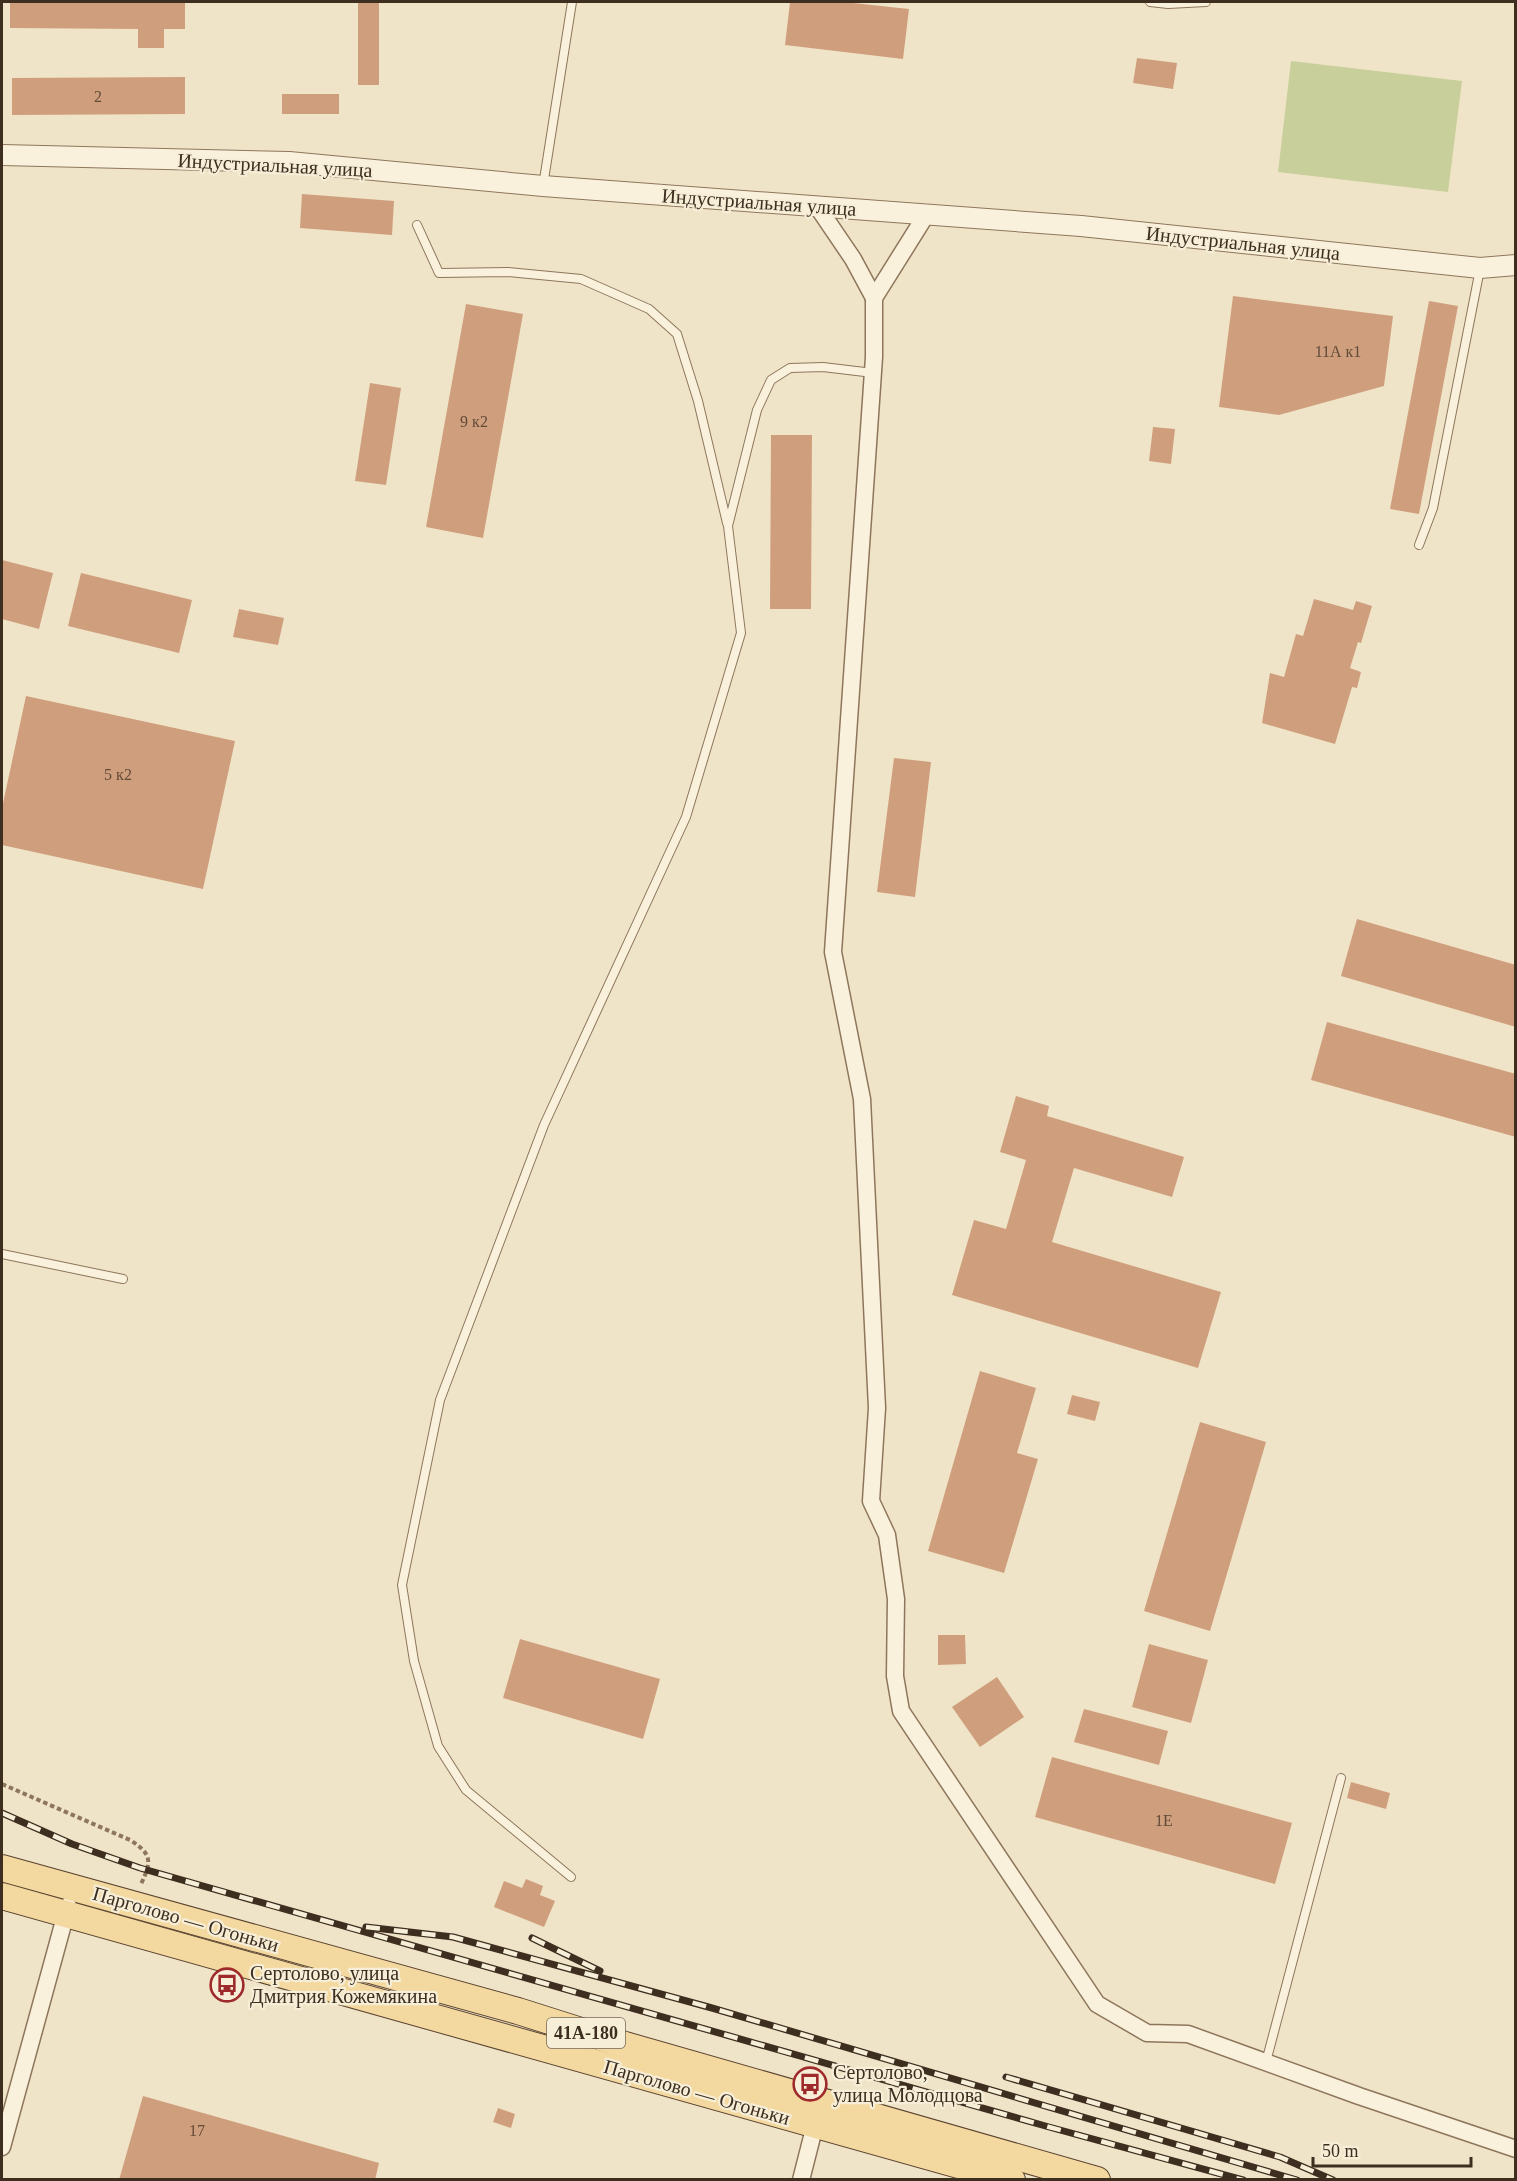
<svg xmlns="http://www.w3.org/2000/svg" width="1517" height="2181" font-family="Georgia,serif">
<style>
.green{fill:#c9cf9b}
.building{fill:#cf9f7d}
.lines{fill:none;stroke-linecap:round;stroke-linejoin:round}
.service-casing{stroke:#8d765c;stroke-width:10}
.minor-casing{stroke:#8d765c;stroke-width:19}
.tertiary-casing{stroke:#8d765c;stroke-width:22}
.primary-casing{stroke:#5b4430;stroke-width:28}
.path{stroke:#8d765c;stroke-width:4;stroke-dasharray:4.5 3;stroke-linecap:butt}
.service{stroke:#faf1dc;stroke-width:8}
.minor{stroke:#faf1dc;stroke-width:16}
.tertiary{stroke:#faf1dc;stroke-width:20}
.primary{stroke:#f3d9a0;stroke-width:26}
.rail-casing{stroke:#3d2e20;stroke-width:7}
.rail{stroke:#f7eed8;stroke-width:4.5;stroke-dasharray:14;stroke-linecap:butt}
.labels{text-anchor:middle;stroke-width:4.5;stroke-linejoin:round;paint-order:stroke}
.number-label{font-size:16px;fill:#624a37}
.shield{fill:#f7eed8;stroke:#756857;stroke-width:1.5}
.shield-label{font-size:18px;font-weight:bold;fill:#3d2e20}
.street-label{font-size:20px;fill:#3d2e20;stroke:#f7eed8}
.poi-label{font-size:20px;fill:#3d2e20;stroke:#f7eed8;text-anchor:start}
</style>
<rect width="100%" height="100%" fill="#f0e4c8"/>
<path class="green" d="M 1291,61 L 1462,81 L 1448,192 L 1278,172 Z"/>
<g class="building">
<path d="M 10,2 L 185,2 L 185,29 L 164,29 L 164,48 L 138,48 L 138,29 L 10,28 Z"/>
<rect x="358" y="2" width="21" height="83"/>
<path d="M 790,2 L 844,2 L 909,9 L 903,59 L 785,45 Z"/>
<path d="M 1137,58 L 1177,63 L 1173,89 L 1133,83 Z"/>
<path d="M 185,77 L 185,114 L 12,115 L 12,78 Z"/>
<rect x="282" y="94" width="57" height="20"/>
<path d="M 302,194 L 394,201 L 392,235 L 300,228 Z"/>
<path d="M 1233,296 L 1393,316 L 1384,386 L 1279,415 L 1219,407 Z"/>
<path d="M 1429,301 L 1458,306 L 1419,514 L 1390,509 Z"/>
<path d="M 466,304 L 523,314 L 483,538 L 426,527 Z"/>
<path d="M 370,383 L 401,388 L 386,485 L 355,481 Z"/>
<path d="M 1153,427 L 1175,429 L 1171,464 L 1149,461 Z"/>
<path d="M 771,435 L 812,435 L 811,609 L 770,609 Z"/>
<path d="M 2,560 L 53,573 L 39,629 L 2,619 Z"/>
<path d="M 81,573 L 192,600 L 179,653 L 68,626 Z"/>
<path d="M 1314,599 L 1353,610 L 1356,601 L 1372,606 L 1361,643 L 1358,642 L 1350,668 L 1361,672 L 1357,688 L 1352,687 L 1335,744 L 1262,723 L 1270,673 L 1284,677 L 1296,634 L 1303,636 Z"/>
<path d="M 239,609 L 284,618 L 278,645 L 233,637 Z"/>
<path d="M 26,696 L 235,741 L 203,889 L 2,845 L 2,808 Z"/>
<path d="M 894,758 L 931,762 L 915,897 L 877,892 Z"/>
<path d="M 1357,919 L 1516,965 L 1516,1027 L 1341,976 Z"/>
<path d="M 1327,1022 L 1516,1074 L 1516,1137 L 1311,1080 Z"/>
<path d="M 1016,1096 L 1049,1106 L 1047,1116 L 1184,1157 L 1172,1197 L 1074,1168 L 1052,1242 L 1221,1292 L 1198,1368 L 952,1295 L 974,1220 L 1006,1229 L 1026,1160 L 1000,1152 Z"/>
<path d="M 980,1371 L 1036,1388 L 1017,1453 L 1038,1459 L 1004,1573 L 928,1551 Z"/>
<path d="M 1072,1395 L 1100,1402 L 1095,1421 L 1067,1414 Z"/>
<path d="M 1200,1422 L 1266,1442 L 1210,1631 L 1144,1611 Z"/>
<path d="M 938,1635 L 965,1635 L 966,1664 L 938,1665 Z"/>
<path d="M 520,1639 L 660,1679 L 643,1739 L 503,1698 Z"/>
<path d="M 1149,1644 L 1208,1660 L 1191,1723 L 1132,1707 Z"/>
<path d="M 997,1677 L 1024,1717 L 980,1747 L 952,1707 Z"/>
<path d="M 1084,1709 L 1168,1731 L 1159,1765 L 1074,1742 Z"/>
<path d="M 1052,1757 L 1292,1823 L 1275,1884 L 1035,1817 Z"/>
<path d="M 1351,1782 L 1390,1793 L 1386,1809 L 1347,1798 Z"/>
<path d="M 526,1879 L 543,1886 L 540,1895 L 555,1901 L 544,1927 L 494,1907 L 504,1881 L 522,1888 Z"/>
<path d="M 143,2096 L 379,2163 L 375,2180 L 119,2180 Z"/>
<path d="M 498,2108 L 515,2114 L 511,2128 L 493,2122 Z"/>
</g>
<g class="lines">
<g class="service-casing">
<g id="service">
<path d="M 1150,2 L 1168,4 L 1206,2"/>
<path d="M 543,186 L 572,2"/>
<path d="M 417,225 L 439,273 L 508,272 L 581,279 L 649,309 L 677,334 L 698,401 L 727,523"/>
<path d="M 1419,545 L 1433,508 L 1480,269"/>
<path d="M 2,1254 L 123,1279"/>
<path d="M 571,1877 L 466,1790 L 438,1746 L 414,1661 L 402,1585 L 440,1400 L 544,1125 L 686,817 L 741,633 L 728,526 L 757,410 L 771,380 L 790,368 L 823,367 L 873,373"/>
<path d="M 1266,2062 L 1341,1778"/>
</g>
</g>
<g class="minor-casing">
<g id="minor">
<path d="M 817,206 L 853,259 L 874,298"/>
<path d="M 926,215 L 874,298 L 874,357 L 833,952 L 862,1099 L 877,1408 L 871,1501 L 887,1535 L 896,1599 L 895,1676 L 901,1711 L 1097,2004 L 1147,2033 L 1188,2034 L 1359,2096 L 1516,2149"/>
<path d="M 2,2147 L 68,1906"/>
<path d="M 801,2180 L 815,2125"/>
</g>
</g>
<g class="tertiary-casing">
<path id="tertiary" d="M 2,155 L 289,162 L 543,186 L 1081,226 L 1480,268 L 1516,265"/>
</g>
<g class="primary-casing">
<g id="primary">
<path d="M 2,1868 L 518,2011 L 625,2045 L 1097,2180"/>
<path d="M 2,1896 L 1012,2180"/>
</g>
</g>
<path class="path" d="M 2,1784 L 130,1840 C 152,1854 152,1861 141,1884"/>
<use href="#service" class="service"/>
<use href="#minor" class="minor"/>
<use href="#tertiary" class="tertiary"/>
<use href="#primary" class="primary"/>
<g class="rail-casing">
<g id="rail">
<path d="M 2,1813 L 72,1844 L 140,1868 L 1049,2127 L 1243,2180"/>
<path d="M 366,1927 L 453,1937 L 712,2008 L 1297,2180"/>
<path d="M 532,1938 L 600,1971"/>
<path d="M 1006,2077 L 1280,2157 L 1333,2180"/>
</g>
</g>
<use href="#rail" class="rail"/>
</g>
<defs>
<g id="bus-ring" transform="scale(1.725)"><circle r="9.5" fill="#f7eed8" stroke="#9e2a2b" stroke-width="1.5"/><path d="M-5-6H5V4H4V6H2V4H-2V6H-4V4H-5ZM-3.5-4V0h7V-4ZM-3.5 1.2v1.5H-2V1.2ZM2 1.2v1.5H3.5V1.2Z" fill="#9e2a2b"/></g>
</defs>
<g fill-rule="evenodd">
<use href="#bus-ring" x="227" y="1985"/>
<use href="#bus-ring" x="810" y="2084"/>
</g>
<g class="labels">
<g class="number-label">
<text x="98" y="102">2</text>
<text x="1338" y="357">11А к1</text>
<text x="474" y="427">9 к2</text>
<text x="118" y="780">5 к2</text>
<text x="1164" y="1826">1Е</text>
<text x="197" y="2136">17</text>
</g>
<rect class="shield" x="547" y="2018" width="78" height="30" rx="4.5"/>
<g class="shield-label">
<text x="586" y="2039">41А-180</text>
</g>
<g class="street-label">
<text transform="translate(275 165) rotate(3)" y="7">Индустриальная улица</text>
<text transform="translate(759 202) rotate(4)" y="7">Индустриальная улица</text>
<text transform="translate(1243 243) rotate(6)" y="7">Индустриальная улица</text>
<text transform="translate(186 1919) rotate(16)" y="7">Парголово — Огоньки</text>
<text transform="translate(697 2092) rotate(16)" y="7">Парголово — Огоньки</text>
</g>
<g class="poi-label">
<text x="250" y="1980">Сертолово, улица<tspan x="250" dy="23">Дмитрия Кожемякина</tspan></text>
<text x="833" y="2079">Сертолово,<tspan x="833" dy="23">улица Молодцова</tspan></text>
</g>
</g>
<rect width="1517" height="2181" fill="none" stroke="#3d2e20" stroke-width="6"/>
<path d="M1313 2157v9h158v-9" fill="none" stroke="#3d2e20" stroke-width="3"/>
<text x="1322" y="2157" font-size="18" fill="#3d2e20" stroke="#f7eed8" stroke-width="4.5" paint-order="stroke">50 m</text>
</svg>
